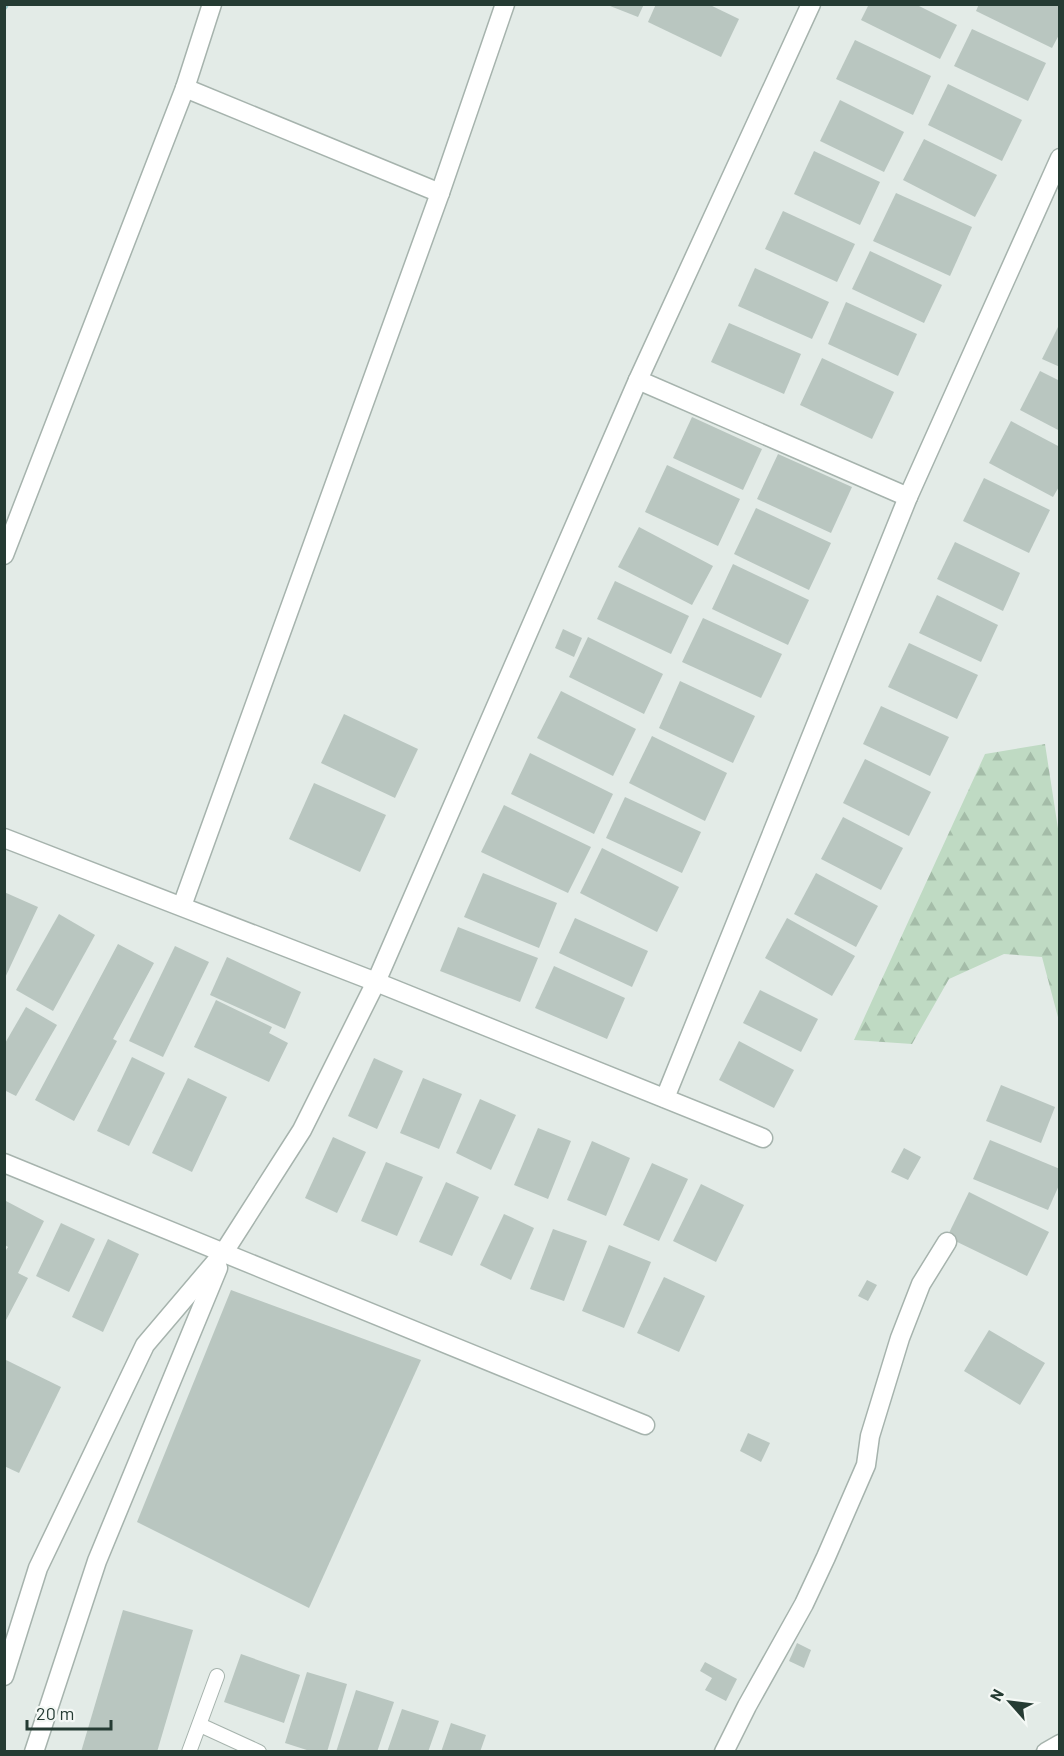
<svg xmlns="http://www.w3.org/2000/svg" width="1064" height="1756" font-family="Barlow,sans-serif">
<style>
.forest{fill:url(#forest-firs)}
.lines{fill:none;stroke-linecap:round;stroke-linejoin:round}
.stream{stroke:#92c7ca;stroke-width:8}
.building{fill:#b9c6c0}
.service-casing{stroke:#a6b3ad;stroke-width:16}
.minor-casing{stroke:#a6b3ad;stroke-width:21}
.service{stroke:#fff;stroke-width:14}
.minor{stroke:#fff;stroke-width:18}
</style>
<defs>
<pattern id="forest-firs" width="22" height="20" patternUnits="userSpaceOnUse" patternTransform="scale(1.5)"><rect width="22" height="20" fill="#bfdac3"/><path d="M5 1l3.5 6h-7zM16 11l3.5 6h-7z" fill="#a4bca8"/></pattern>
</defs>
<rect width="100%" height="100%" fill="#e3ebe7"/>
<path class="forest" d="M 1045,744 L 1059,835 L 1059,1021 L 1042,957 L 1004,954 L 949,979 L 912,1044 L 854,1040 L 985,754 Z"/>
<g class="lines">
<path class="stream" d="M 4,6 L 5,4"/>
</g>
<g class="building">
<path d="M 605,4 L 644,4 L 638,17 Z"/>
<path d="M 656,4 L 708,4 L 739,19 L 721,57 L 648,22 Z"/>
<path d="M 869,4 L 915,4 L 957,25 L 940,59 L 861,20 Z"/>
<path d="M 979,4 L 1060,4 L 1060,33 L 1052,48 L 976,11 Z"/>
<path d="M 972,29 L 1046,63 L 1028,101 L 954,66 Z"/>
<path d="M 855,40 L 931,76 L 913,115 L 836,79 Z"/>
<path d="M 948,84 L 1022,120 L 1002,161 L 928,125 Z"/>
<path d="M 840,100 L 904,132 L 884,172 L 820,141 Z"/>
<path d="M 924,139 L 997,175 L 975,217 L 903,180 Z"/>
<path d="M 814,151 L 880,182 L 860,225 L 794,194 Z"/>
<path d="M 896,193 L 972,227 L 950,276 L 873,241 Z"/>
<path d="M 783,211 L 855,244 L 837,282 L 765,249 Z"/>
<path d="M 870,251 L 942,285 L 924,323 L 852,289 Z"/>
<path d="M 755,268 L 829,302 L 812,339 L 738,306 Z"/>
<path d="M 846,302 L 917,334 L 898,376 L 828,344 Z"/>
<path d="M 729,323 L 801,354 L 784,394 L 711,362 Z"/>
<path d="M 1060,323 L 1060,367 L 1042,359 Z"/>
<path d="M 822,358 L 894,392 L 872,439 L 800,405 Z"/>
<path d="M 1040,371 L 1060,381 L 1060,431 L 1020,410 Z"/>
<path d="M 692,417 L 762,449 L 743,490 L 673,458 Z"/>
<path d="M 1011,421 L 1060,447 L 1060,485 L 1053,497 L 989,463 Z"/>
<path d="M 778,454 L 852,487 L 831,533 L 757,499 Z"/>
<path d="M 667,465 L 740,499 L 718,546 L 645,512 Z"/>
<path d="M 984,478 L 1050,510 L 1029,553 L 963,521 Z"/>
<path d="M 756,508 L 831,543 L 809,590 L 734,554 Z"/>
<path d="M 639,527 L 713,566 L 692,605 L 618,567 Z"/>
<path d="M 955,542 L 1020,573 L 1003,611 L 937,579 Z"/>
<path d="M 733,564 L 809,600 L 788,645 L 712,609 Z"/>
<path d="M 615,581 L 689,616 L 671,654 L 597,619 Z"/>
<path d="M 937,595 L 998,625 L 981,662 L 919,633 Z"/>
<path d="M 703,618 L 782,654 L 761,698 L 682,662 Z"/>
<path d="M 563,629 L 582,638 L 574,657 L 555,648 Z"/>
<path d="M 588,637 L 663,674 L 644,714 L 569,677 Z"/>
<path d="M 909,643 L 978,675 L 957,719 L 888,687 Z"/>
<path d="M 680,681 L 755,716 L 733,763 L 659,728 Z"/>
<path d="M 561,691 L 636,729 L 613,776 L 537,738 Z"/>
<path d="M 881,706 L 949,737 L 930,776 L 863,744 Z"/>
<path d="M 344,714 L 418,749 L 395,798 L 321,763 Z"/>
<path d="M 652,736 L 727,773 L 705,821 L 629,783 Z"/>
<path d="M 530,753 L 613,794 L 594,834 L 511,794 Z"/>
<path d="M 865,759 L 931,792 L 909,836 L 843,803 Z"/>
<path d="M 314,783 L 386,815 L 360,872 L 289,839 Z"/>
<path d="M 625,797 L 701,832 L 682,873 L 606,838 Z"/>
<path d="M 504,805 L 591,847 L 568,893 L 481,852 Z"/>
<path d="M 843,817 L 903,848 L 881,890 L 821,859 Z"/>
<path d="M 602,848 L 679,887 L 657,932 L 580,893 Z"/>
<path d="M 483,873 L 557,903 L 539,948 L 464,917 Z"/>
<path d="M 816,873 L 878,906 L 856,947 L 794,914 Z"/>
<path d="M 4,892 L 38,907 L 4,980 Z"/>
<path d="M 59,914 L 95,935 L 53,1011 L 16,990 Z"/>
<path d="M 575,918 L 648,951 L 632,987 L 559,953 Z"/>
<path d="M 787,918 L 855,956 L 832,996 L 765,958 Z"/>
<path d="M 458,927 L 538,958 L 520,1002 L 440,971 Z"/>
<path d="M 118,944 L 154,963 L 113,1039 L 117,1041 L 74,1121 L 35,1100 Z"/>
<path d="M 175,946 L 209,962 L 163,1057 L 129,1041 Z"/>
<path d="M 227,957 L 301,992 L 285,1029 L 210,995 Z"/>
<path d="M 554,966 L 625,998 L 607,1039 L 535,1008 Z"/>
<path d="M 760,990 L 818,1019 L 801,1052 L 743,1023 Z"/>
<path d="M 216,1000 L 272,1027 L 269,1033 L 288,1043 L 269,1082 L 194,1047 Z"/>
<path d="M 26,1007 L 57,1025 L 16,1096 L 4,1090 L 4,1045 Z"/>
<path d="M 739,1041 L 794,1070 L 774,1108 L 719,1080 Z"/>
<path d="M 132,1057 L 165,1073 L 129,1146 L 97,1131 Z"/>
<path d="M 374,1058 L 403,1071 L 377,1129 L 348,1116 Z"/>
<path d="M 188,1078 L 227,1097 L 192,1172 L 152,1153 Z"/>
<path d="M 423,1078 L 462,1094 L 439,1149 L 400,1133 Z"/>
<path d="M 1001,1085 L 1055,1107 L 1041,1143 L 986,1121 Z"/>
<path d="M 480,1099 L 516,1115 L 491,1170 L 456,1153 Z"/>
<path d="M 538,1128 L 571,1141 L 548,1199 L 514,1185 Z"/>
<path d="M 333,1137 L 366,1152 L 337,1213 L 305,1198 Z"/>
<path d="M 990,1140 L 1060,1169 L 1060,1183 L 1048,1210 L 973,1179 Z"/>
<path d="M 592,1141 L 630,1158 L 606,1216 L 567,1200 Z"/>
<path d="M 904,1148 L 921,1157 L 908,1180 L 891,1172 Z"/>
<path d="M 386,1162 L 423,1177 L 397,1236 L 361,1221 Z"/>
<path d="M 652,1163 L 688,1179 L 659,1241 L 623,1225 Z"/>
<path d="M 446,1182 L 479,1197 L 452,1256 L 419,1242 Z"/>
<path d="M 701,1184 L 744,1205 L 716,1262 L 673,1241 Z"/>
<path d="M 969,1192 L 1049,1232 L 1027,1276 L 947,1237 Z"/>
<path d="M 6,1201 L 44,1221 L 18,1273 L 28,1278 L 4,1324 L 4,1253 L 8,1247 L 5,1245 L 5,1204 Z"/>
<path d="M 504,1214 L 534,1228 L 511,1280 L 480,1265 Z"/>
<path d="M 61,1223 L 95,1239 L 69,1292 L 36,1276 Z"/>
<path d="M 553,1229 L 587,1241 L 564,1301 L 530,1289 Z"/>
<path d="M 108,1239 L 139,1254 L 103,1332 L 72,1317 Z"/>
<path d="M 609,1245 L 651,1262 L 624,1328 L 582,1311 Z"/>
<path d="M 664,1277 L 705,1296 L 679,1352 L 637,1333 Z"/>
<path d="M 867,1280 L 877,1285 L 868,1301 L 858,1296 Z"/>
<path d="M 231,1290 L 421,1360 L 309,1608 L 137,1522 Z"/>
<path d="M 989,1330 L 1045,1363 L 1020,1405 L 964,1371 Z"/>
<path d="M 4,1359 L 61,1387 L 19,1473 L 4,1466 Z"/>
<path d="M 748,1433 L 770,1443 L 761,1462 L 740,1451 Z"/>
<path d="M 123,1610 L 193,1630 L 157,1752 L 81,1752 Z"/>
<path d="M 797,1643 L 811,1650 L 804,1668 L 789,1661 Z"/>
<path d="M 241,1654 L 300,1675 L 284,1723 L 224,1702 Z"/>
<path d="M 705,1662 L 737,1679 L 726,1701 L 705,1690 L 712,1678 L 700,1671 Z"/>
<path d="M 307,1672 L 347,1684 L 327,1752 L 313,1752 L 285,1743 Z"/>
<path d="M 356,1690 L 394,1702 L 377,1752 L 336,1752 Z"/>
<path d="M 402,1709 L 439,1721 L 428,1752 L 387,1752 Z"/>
<path d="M 451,1723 L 486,1735 L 480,1752 L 441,1752 Z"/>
</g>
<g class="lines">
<g class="service-casing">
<g id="service">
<path d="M 200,1725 L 259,1752"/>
<path d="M 189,1752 L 217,1676"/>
</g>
</g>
<g class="minor-casing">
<g id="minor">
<path d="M 185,88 L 440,193"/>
<path d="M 638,380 L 908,497"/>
<path d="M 4,555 L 185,88 L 212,4"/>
<path d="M 4,838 L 376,982 L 763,1138"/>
<path d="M 182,906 L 440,193 L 505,4"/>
<path d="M 665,1098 L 908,497 L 1060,158"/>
<path d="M 4,1163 L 645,1425"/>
<path d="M 4,1676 L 38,1568 L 145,1345 L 224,1252 L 302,1130 L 376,982 L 638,380 L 811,4"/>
<path d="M 34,1752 L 97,1561 L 218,1268"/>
<path d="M 724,1752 L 747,1706 L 804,1604 L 826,1557 L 866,1465 L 870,1436 L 900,1338 L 921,1284 L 947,1242"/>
<path d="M 1046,1752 L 1060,1744"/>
</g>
</g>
<use href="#service" class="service"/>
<use href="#minor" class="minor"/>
</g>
<rect width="1064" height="1756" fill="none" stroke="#253b33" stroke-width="12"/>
<g transform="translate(1010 1702) rotate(298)" stroke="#f4f8f5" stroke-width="4.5" paint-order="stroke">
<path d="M0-4.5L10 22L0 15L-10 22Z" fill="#253b33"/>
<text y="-9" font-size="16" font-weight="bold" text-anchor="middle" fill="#253b33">N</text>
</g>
<path d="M27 1720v9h84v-9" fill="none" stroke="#253b33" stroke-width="3"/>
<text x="36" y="1720" font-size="18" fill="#253b33" stroke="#f4f8f5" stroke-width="4.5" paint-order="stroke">20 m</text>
</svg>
